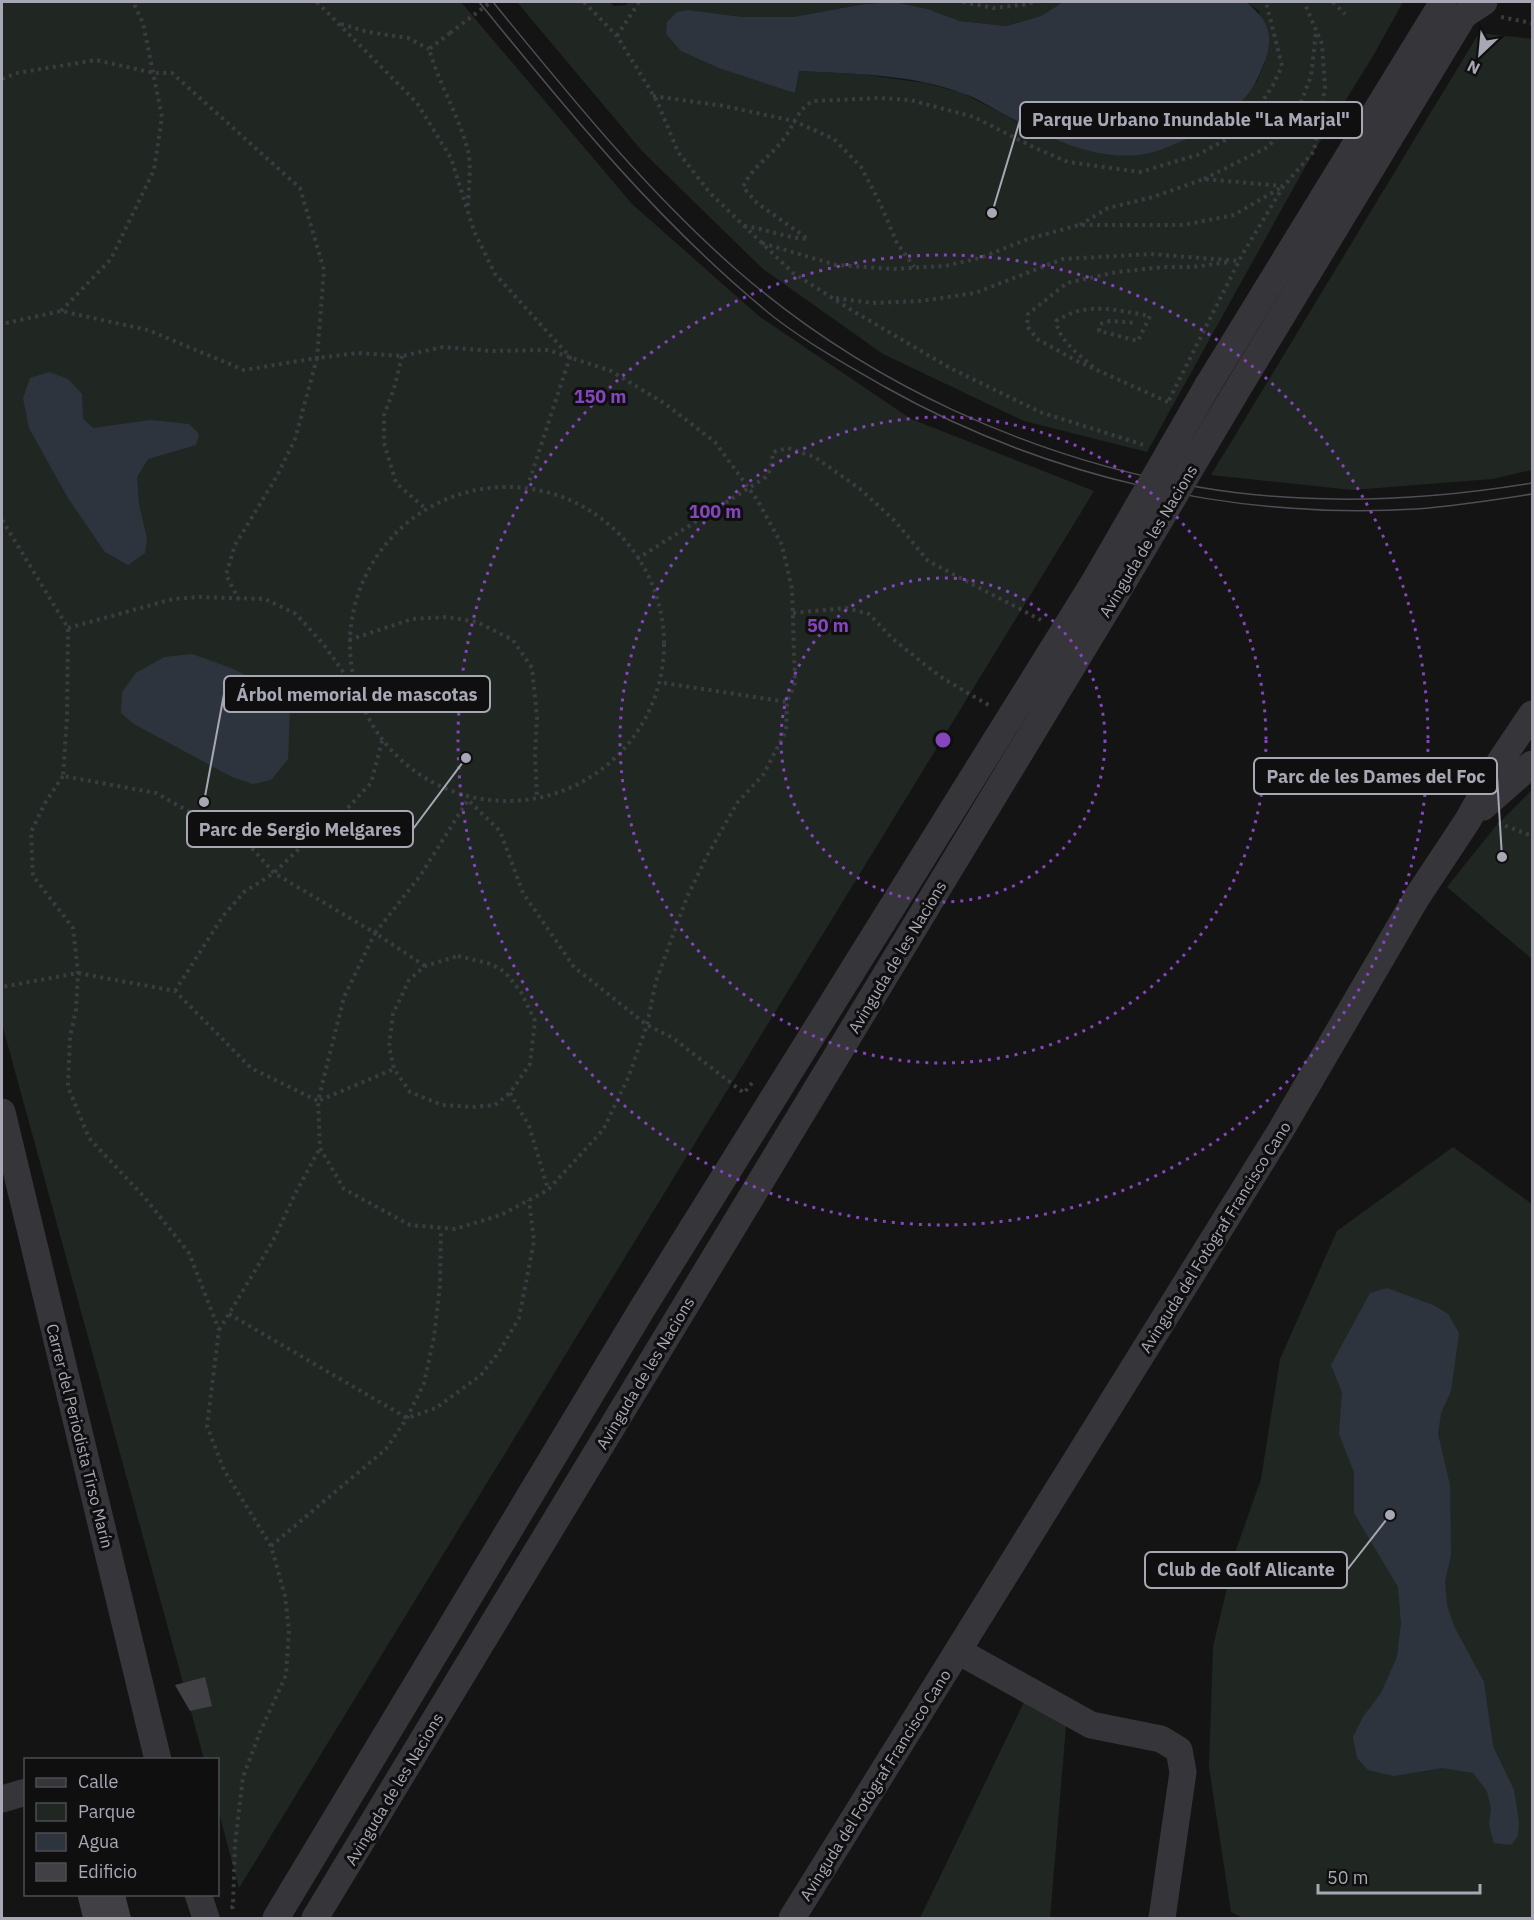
<svg xmlns="http://www.w3.org/2000/svg" width="1534" height="1920" font-family="'IBM Plex Sans',sans-serif">
<style>
.green{fill:#202722}
.water{fill:#2e343d}
.building{fill:#414145}
.lines{fill:none;stroke-linecap:round;stroke-linejoin:round}
.path{stroke:#3b3c41;stroke-width:4;stroke-dasharray:3 4.5;stroke-linecap:butt}
.minor{stroke:#35353a;stroke-width:27}
.tram{stroke:#4e4f55;stroke-width:1.5}
.path-bridge{stroke:#3b3c41;stroke-width:4;stroke-dasharray:3 4.5;stroke-linecap:butt}
.minor-bridge{stroke:#35353a;stroke-width:27}
.ring{fill:none;stroke:#8445bd;stroke-width:3;stroke-dasharray:3 6}
.labels{text-anchor:middle;stroke-width:6;stroke-linejoin:round;paint-order:stroke}
.street-label{font-size:16px;fill:#a7a8b4;stroke:#0f0f10}
.centre{fill:#8445bd;stroke:#0f0f10;stroke-width:3}
.ring-label{font-size:18px;text-anchor:middle;font-weight:bold;fill:#8445bd;stroke:#0f0f10;stroke-width:6;stroke-linejoin:round;paint-order:stroke}
.leader{fill:none;stroke:#a7a8b4;stroke-width:2}
.callout-dot{fill:#a7a8b4;stroke:#0f0f10;stroke-width:2}
.callout{fill:#0f0f10;stroke:#a7a8b4;stroke-width:2}
.callout-label{font-size:18px;text-anchor:middle;font-weight:bold;fill:#a7a8b4}
</style>
<rect width="100%" height="100%" fill="#141415"/>
<g class="green">
<path d="M 2,2 L 461,2 L 632,204 L 760,317 L 911,419 L 1094,491 L 239,1888 L 218,1809 L 218,1760 L 204,1759 L 2,1024 Z"/>
<path d="M 517,2 L 609,2 L 614,6 L 626,5 L 628,2 L 1063,2 L 1041,16 L 1006,26 L 960,21 L 928,9 L 895,2 L 864,4 L 793,17 L 743,17 L 689,10 L 795,93 L 799,71 L 860,74 L 925,83 L 963,93 L 1046,137 L 1226,116 L 1257,81 L 1265,62 L 1259,11 L 1246,2 L 1403,2 L 1373,56 L 1314,151 L 1147,452 L 1024,421 L 883,354 L 763,269 L 642,151 Z"/>
<path d="M 1479,33 L 1532,39 L 1532,470 L 1492,479 L 1352,490 L 1211,475 Z"/>
<path d="M 1532,790 L 1532,959 L 1447,887 L 1495,827 Z"/>
<path d="M 1453,1147 L 1532,1204 L 1532,1918 L 1243,1918 L 1231,1912 L 1209,1767 L 1213,1647 L 1236,1550 L 1261,1479 L 1280,1359 L 1337,1231 Z"/>
<path d="M 1024,1702 L 1066,1726 L 1050,1918 L 920,1918 Z"/>
</g>
<g class="water">
<path d="M 895,2 L 928,9 L 960,21 L 1006,26 L 1041,16 L 1063,2 L 1246,2 C 1274,24 1274,42 1260,73 C 1248,102 1220,124 1192,137 C 1178,142 1163,150 1149,153 C 1099,164 1050,138 1007,116 C 992,108 977,98 962,93 C 911,74 853,74 799,71 L 795,93 L 719,68 L 681,51 L 666,34 L 667,22 L 677,12 L 689,10 L 743,17 L 793,17 L 864,4 Z"/>
<path d="M 49,372 L 68,379 L 82,394 L 83,419 L 93,428 L 151,420 L 189,424 L 199,434 L 196,445 L 148,459 L 137,477 L 139,505 L 147,538 L 145,553 L 128,565 L 105,552 L 68,498 L 29,428 L 23,398 L 30,378 Z"/>
<path d="M 192,654 L 231,668 L 268,686 L 290,709 L 288,759 L 271,780 L 253,784 L 232,777 L 134,724 L 121,713 L 122,692 L 136,673 L 164,657 Z"/>
<path d="M 1387,1288 L 1433,1305 L 1448,1314 L 1459,1333 L 1451,1391 L 1441,1413 L 1438,1434 L 1450,1485 L 1451,1555 L 1445,1581 L 1447,1605 L 1454,1626 L 1484,1682 L 1493,1746 L 1514,1790 L 1519,1822 L 1518,1836 L 1511,1845 L 1494,1843 L 1489,1825 L 1491,1809 L 1487,1791 L 1473,1773 L 1442,1768 L 1394,1776 L 1368,1770 L 1357,1758 L 1353,1737 L 1363,1717 L 1381,1693 L 1397,1657 L 1401,1624 L 1398,1587 L 1354,1513 L 1354,1472 L 1339,1434 L 1342,1392 L 1331,1365 L 1370,1293 Z"/>
</g>
<g class="building">
<path d="M 205,1677 L 212,1706 L 190,1711 L 175,1685 Z"/>
<path d="M 77,1894 L 125,1894 L 131,1918 L 83,1918 Z"/>
</g>
<g class="lines">
<g class="path">
<path d="M 317,2 L 417,103 L 451,158 L 474,231 L 495,274 L 570,357 L 529,482"/>
<path d="M 584,2 L 617,36 L 657,101 L 678,152 L 710,193 L 793,273 L 853,311 L 950,368 L 1040,412 L 1144,445 L 1145,444"/>
<path d="M 963,2 L 993,8 L 1029,4 L 1032,2"/>
<path d="M 1333,2 L 1345,14"/>
<path d="M 1501,17 L 1532,23"/>
<path d="M 341,24 L 368,32 L 408,38 L 429,49"/>
<path d="M 450,33 L 429,49 C 439,84 459,116 468,151 C 472,168 468,190 468,208"/>
<path d="M 617,36 L 639,2"/>
<path d="M 2,79 L 17,73 L 96,60 L 154,73 L 172,73 L 300,188 L 324,270 L 317,358 L 244,370 L 148,330 L 61,311 L 2,324"/>
<path d="M 653,96 L 724,106 L 794,121 L 834,139 L 861,167 L 880,203 L 897,243 L 914,267"/>
<path d="M 1204,179 L 1268,147 L 1296,115 L 1311,76 L 1316,32"/>
<path d="M 1080,225 L 1108,208 L 1153,197 L 1204,179 L 1282,186"/>
<path d="M 744,226 C 766,229 786,238 808,239 L 757,203 L 743,187 C 752,167 769,158 782,141 C 794,127 796,110 813,101 L 880,98 L 910,100 L 974,117 L 1033,147 L 1068,162 L 1140,172 L 1197,155 L 1227,139 L 1251,118 L 1273,85 L 1282,66 L 1266,2"/>
<path d="M 762,243 L 836,265 L 894,269 L 945,266 L 980,258 L 1028,239 L 1079,225 L 1183,225 L 1234,215 L 1282,187"/>
<path d="M 836,298 L 872,303 L 920,301 L 975,293 L 1063,259 L 1151,254 L 1239,261"/>
<path d="M 61,311 L 111,259 L 154,170 L 162,117 L 143,23 L 133,2"/>
<path d="M 402,356 L 394,389 L 384,415 L 384,443 L 396,483 L 426,509"/>
<path d="M 1093,367 C 1079,354 1059,341 1056,321 C 1087,301 1116,310 1150,316 L 1138,341 L 1099,331 L 1100,324 L 1110,321 L 1137,323"/>
<path d="M 1169,400 L 1242,255 L 1283,187 L 1314,151 L 1325,87 L 1322,44 L 1304,2"/>
<path d="M 1168,402 L 1077,361 L 1037,339 L 1027,326 L 1028,314 L 1067,283 L 1117,272 L 1164,267 L 1193,267 L 1229,262"/>
<circle cx="507" cy="644" r="157"/>
<path d="M 2,520 L 68,628 L 67,717 L 63,776 L 156,793 L 250,846 L 274,873 L 375,933 L 344,997 L 318,1101 L 251,1068 L 175,991 L 78,973 L 2,987"/>
<path d="M 637,559 L 766,477 L 771,468 L 773,452 L 788,448 L 815,457 L 860,489 L 895,521 L 928,561 L 1041,620"/>
<path d="M 239,600 L 226,575 L 235,545 L 277,476 L 295,439 L 317,358 L 358,353 L 402,356 L 443,347 L 492,351 L 548,350 L 611,371 L 664,403 L 715,442 L 758,501 L 782,545 L 792,589 L 795,683 L 787,702 L 786,731 L 763,775 L 737,803 L 707,856 L 687,897 L 656,981 L 647,1025 L 628,1078 L 603,1130 L 548,1190 L 501,1215 L 455,1229 L 410,1225 L 344,1189 L 320,1148 L 318,1101 L 394,1069"/>
<path d="M 793,613 L 846,608 L 869,614 L 893,639 L 924,664 L 944,679 L 990,706"/>
<path d="M 68,628 L 173,599 L 199,597 L 265,599 L 296,614 L 324,645 L 349,680"/>
<path d="M 349,640 L 412,619 L 447,617 L 477,622 L 513,640 L 532,668 L 537,717 L 535,754 L 537,797"/>
<path d="M 664,683 L 787,702"/>
<path d="M 63,776 L 45,803 L 31,832 L 33,876 L 73,928 L 78,973 L 76,1010 L 70,1037 L 68,1087 L 89,1138 L 145,1198 L 189,1253 L 219,1330 L 207,1426 L 224,1470 L 271,1546 L 285,1596 L 289,1631 L 286,1675 L 260,1732 L 243,1777 L 235,1844 L 233,1907 L 228,1908"/>
<path d="M 1498,823 L 1532,836"/>
<path d="M 458,956 L 491,964 L 505,972 L 521,992 L 535,1021 L 530,1064 L 510,1093 L 495,1105 L 472,1107 L 442,1105 L 410,1092 L 394,1069 L 389,1046 L 393,1014 L 409,980 L 425,966 Z"/>
<path d="M 425,966 L 375,933 L 420,876 L 468,800 L 500,831 L 523,893 L 574,967 L 647,1025 L 673,1038 L 744,1093 L 752,1083"/>
<path d="M 175,991 L 223,916 L 244,892 L 274,873 L 304,844 L 342,814 L 371,783 L 382,741"/>
<path d="M 510,1093 L 529,1126 L 548,1189"/>
<path d="M 229,1314 L 407,1418 L 436,1408 L 481,1375 L 499,1352 L 519,1318 L 534,1241 L 529,1200"/>
<path d="M 219,1330 L 273,1241 L 295,1194 L 320,1148"/>
<path d="M 271,1546 L 386,1449 L 407,1418 L 424,1383 L 434,1337 L 440,1285 L 441,1229"/>
</g>
<g class="minor">
<path d="M 1208,385 L 1443,2"/>
<path d="M 1234,395 L 1464,15 L 1484,2"/>
<path d="M 1483,807 L 1532,764"/>
<path d="M 2,1112 L 158,1760"/>
<path d="M 958,1651 L 1091,1725 L 1161,1739 L 1179,1750 L 1183,1772 L 1162,1918"/>
<path d="M 2,1799 L 26,1792"/>
<path d="M 198,1894 L 206,1918"/>
<path d="M 276,1918 L 642,1309 L 1093,584"/>
<path d="M 315,1918 L 1113,599"/>
<path d="M 792,1918 L 1281,1130 L 1417,897 L 1468,820 L 1501,760 L 1532,714"/>
</g>
<g class="tram">
<path d="M 479,2 C 570,114 662,227 775,318 C 809,344 848,366 885,387 C 1045,477 1232,520 1416,509 C 1455,506 1494,500 1532,494"/>
<path d="M 493,2 C 570,96 647,192 739,272 C 868,384 1031,458 1198,487 C 1308,506 1423,501 1532,483"/>
</g>
<path class="path-bridge" d="M 450,33 L 491,2"/>
<g class="minor-bridge">
<path d="M 1093,584 L 1208,385"/>
<path d="M 1113,599 L 1234,395"/>
</g>
</g>
<g class="ring">
<circle cx="943" cy="740" r="162"/>
<circle cx="943" cy="740" r="323"/>
<circle cx="943" cy="740" r="485"/>
</g>
<g class="labels">
<g class="street-label">
<text transform="translate(1148 541) rotate(-59)" y="6">Avinguda de les Nacions</text>
<text transform="translate(897 957) rotate(-59)" y="6">Avinguda de les Nacions</text>
<text transform="translate(1215 1237) rotate(-58)" y="6">Avinguda del Fotògraf Francisco Cano</text>
<text transform="translate(645 1373) rotate(-59)" y="6">Avinguda de les Nacions</text>
<text transform="translate(80 1436) rotate(76)" y="6">Carrer del Periodista Tirso Marín</text>
<text transform="translate(875 1785) rotate(-58)" y="6">Avinguda del Fotògraf Francisco Cano</text>
<text transform="translate(394 1789) rotate(-59)" y="6">Avinguda de les Nacions</text>
</g>
</g>
<circle cx="943" cy="740" r="9" class="centre"/>
<g class="ring-label">
<text x="600" y="403">150 m</text>
<text x="715" y="518">100 m</text>
<text x="828" y="632">50 m</text>
</g>
<path class="leader" d="M992 213L1020 120M204 802L224 694M1502 857L1497 776M466 758L413 829M1390 1515L1347 1570"/>
<g class="callout-dot">
<circle cx="992" cy="213" r="6"/>
<circle cx="204" cy="802" r="6"/>
<circle cx="1502" cy="857" r="6"/>
<circle cx="466" cy="758" r="6"/>
<circle cx="1390" cy="1515" r="6"/>
</g>
<g class="callout">
<rect x="1020" y="102" width="342" height="36" rx="6"/>
<rect x="224" y="676" width="266" height="36" rx="6"/>
<rect x="1254" y="758" width="243" height="36" rx="6"/>
<rect x="187" y="811" width="226" height="36" rx="6"/>
<rect x="1145" y="1552" width="202" height="36" rx="6"/>
</g>
<g class="callout-label">
<text x="1191" y="126">Parque Urbano Inundable "La Marjal"</text>
<text x="357" y="701">Árbol memorial de mascotas</text>
<text x="1376" y="783">Parc de les Dames del Foc</text>
<text x="300" y="836">Parc de Sergio Melgares</text>
<text x="1246" y="1576">Club de Golf Alicante</text>
</g>
<rect width="1534" height="1920" fill="none" stroke="#a7a8b4" stroke-width="6"/>
<rect x="24" y="1758" width="195" height="138" fill="#0f0f10" stroke="#4c4c52" stroke-width="1.5"/>
<rect x="36" y="1778" width="30" height="9" fill="#35353a" stroke="#4c4c52" stroke-width="1.5"/>
<text x="78" y="1788" font-size="18" fill="#a7a8b4">Calle</text>
<rect x="36" y="1803" width="30" height="18" fill="#202722" stroke="#4c4c52" stroke-width="1.5"/>
<text x="78" y="1818" font-size="18" fill="#a7a8b4">Parque</text>
<rect x="36" y="1833" width="30" height="18" fill="#2e343d" stroke="#4c4c52" stroke-width="1.5"/>
<text x="78" y="1848" font-size="18" fill="#a7a8b4">Agua</text>
<rect x="36" y="1863" width="30" height="18" fill="#414145" stroke="#4c4c52" stroke-width="1.5"/>
<text x="78" y="1878" font-size="18" fill="#a7a8b4">Edificio</text>
<g transform="translate(1480 54) rotate(206)" stroke="#0f0f10" stroke-width="4.5" paint-order="stroke">
<path d="M0-4.5L10 22L0 15L-10 22Z" fill="#a7a8b4"/>
<text y="-9" font-size="16" font-weight="bold" text-anchor="middle" fill="#a7a8b4">N</text>
</g>
<path d="M1318 1884v9h162v-9" fill="none" stroke="#a7a8b4" stroke-width="3"/>
<text x="1327" y="1884" font-size="18" fill="#a7a8b4" stroke="#0f0f10" stroke-width="4.5" paint-order="stroke">50 m</text>
</svg>
